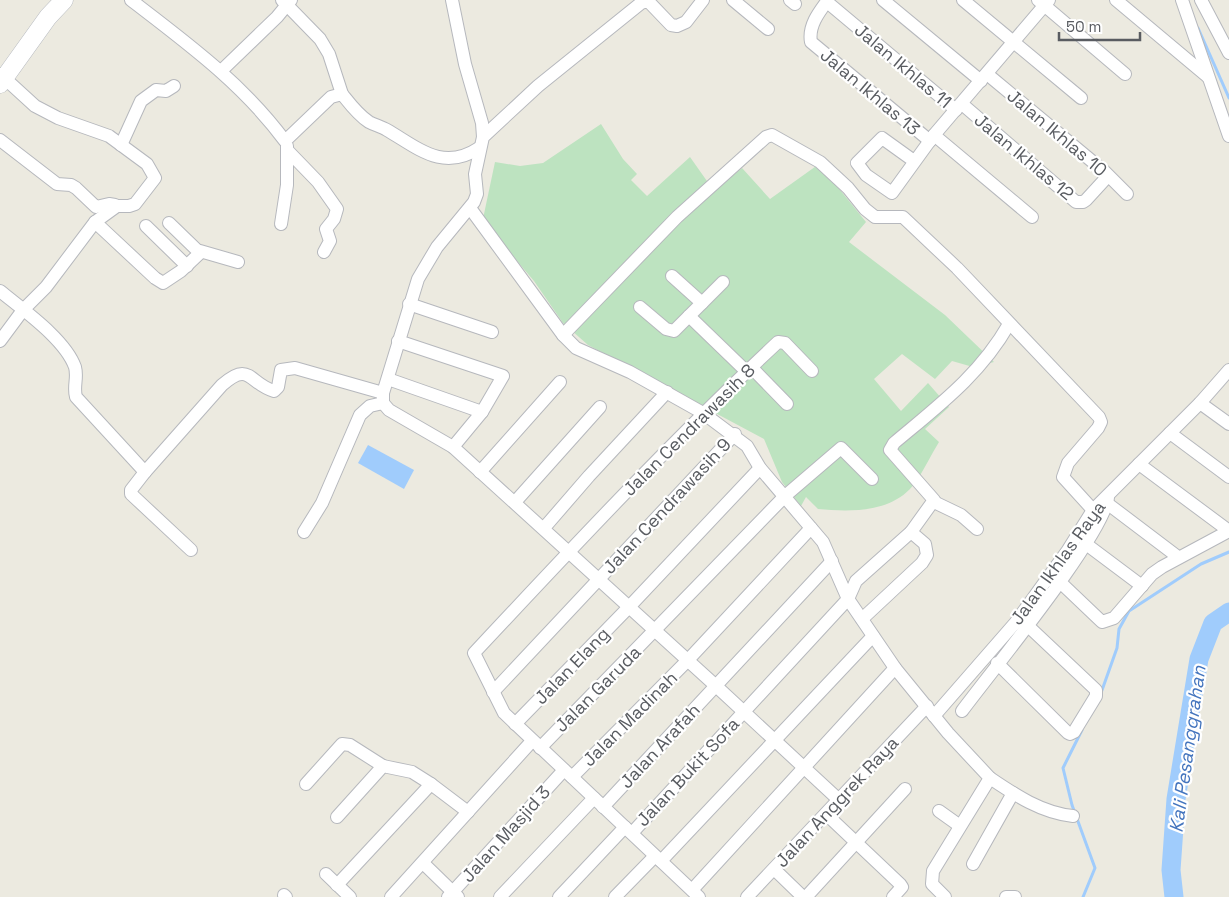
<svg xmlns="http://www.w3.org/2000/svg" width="1229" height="897" font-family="'Space Grotesk',sans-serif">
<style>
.green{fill:#bde3c0}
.water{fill:#a0ccfc}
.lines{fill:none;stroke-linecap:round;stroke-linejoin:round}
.stream{stroke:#a0ccfc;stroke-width:3}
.river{stroke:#a0ccfc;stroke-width:19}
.minor-casing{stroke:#b6b8bd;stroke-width:14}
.secondary-casing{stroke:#b6b9bf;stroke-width:19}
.minor{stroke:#fff;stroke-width:12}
.secondary{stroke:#fff;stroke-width:18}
.labels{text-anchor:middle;stroke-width:4.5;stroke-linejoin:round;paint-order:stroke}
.street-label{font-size:18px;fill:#595c61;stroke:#fff}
.water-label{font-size:19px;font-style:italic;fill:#4475be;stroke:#fff}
</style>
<rect width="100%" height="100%" fill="#eceae0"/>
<path class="green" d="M 601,124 L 623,159 L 637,174 L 631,180 L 647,196 L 690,157 L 714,191 L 742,168 L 770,199 L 819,164 L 866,222 L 849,242 L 945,315 L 994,362 L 973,367 L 952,361 L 935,379 L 902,354 L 874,379 L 901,411 L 928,383 L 949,407 L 925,429 L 939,442 C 931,455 924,470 915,483 C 893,513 851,512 818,509 L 806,497 L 801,506 L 782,482 L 764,439 L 588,345 L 563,323 L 534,281 L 483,221 L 484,214 L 495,162 L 520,166 L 543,163 Z"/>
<path class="water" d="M 368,445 L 414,470 L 404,489 L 358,463 Z"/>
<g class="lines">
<g class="stream">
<path d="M 1198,28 L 1229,98"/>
<path d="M 1101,693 L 1117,648 L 1119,629 L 1129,611 L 1201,564 L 1229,552"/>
<path d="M 1082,730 L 1063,768 L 1072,805 L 1095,868 L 1083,897"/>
</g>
<path class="river" d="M 1174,897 L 1171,870 L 1176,799 L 1199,659 L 1213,623 L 1229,612"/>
<g class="minor-casing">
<g id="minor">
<path d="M 131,0 C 187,43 243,84 285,141 L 331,97 L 342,94 C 350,104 358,115 369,122 C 375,125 382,127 387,130 C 418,148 443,172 479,148"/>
<path d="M 282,0 L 320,39 L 329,54 L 342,94"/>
<path d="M 452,0 L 465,64 L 482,123 L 483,137"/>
<path d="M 703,0 L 686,22 L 677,26 L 671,25 L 648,1 L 641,3 L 538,86 L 483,137 L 475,174 L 477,194 L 474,202 L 437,247 L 418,279 L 383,393 L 383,403 L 389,410 L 453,447 L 716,686 L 839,800"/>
<path d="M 733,0 L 768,29"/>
<path d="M 790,0 L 795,4"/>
<path d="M 828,0 C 819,12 808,26 811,42 L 930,141"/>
<path d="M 883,0 L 981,81"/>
<path d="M 963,0 L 1081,98"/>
<path d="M 1038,0 L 1125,74"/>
<path d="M 1116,0 L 1208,77"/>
<path d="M 1182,0 L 1229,136"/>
<path d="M 1201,0 L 1229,53"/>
<path d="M 827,2 L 956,110"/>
<path d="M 221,71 L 277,17 L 291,0"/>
<path d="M 0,74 L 35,106 L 58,118 L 109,136 L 147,164 L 155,178 L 135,204 L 129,206 L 117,206 L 95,222 L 46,287 L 23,310 L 0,341"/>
<path d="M 987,74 L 1105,172 L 1127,194"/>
<path d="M 962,104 L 1076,202 L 1083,202 L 1086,200 L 1108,176"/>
<path d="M 934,135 L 1032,217"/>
<path d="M 0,140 L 57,184 L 71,185 L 76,188 L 96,207 L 109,204 L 115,205"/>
<path d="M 121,145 L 141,101 L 156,90 L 166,91 L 174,86"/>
<path d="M 288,151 L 318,182 L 337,209 L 334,219 L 326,229 L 330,241 L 324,252"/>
<path d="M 914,161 L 882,138 L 857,163 L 866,175 L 892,193 L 934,135 L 1049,0"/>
<path d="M 470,208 L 563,335 L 576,348 L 630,372 L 703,413 L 747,446 L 760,468 L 823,542 L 848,599 L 895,668 L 948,733 L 990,778 L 933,871 L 932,884 L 945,897"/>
<path d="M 95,222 L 155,278 L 163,283 L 181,271 L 200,253 L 169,223"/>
<path d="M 281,224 L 287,185 L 287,146"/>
<path d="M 146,226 L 187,266"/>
<path d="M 200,251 L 238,262"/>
<path d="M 672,276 L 702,303"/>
<path d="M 0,291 C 23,310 65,339 75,367 C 78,378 73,386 76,397 L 145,472 L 222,385 C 250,360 249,384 274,391 L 278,387 L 281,370 L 295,368 L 383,393"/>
<path d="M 409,304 L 492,332"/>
<path d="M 640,307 L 666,329 L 674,331 L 723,282"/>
<path d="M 689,316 L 747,372"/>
<path d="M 563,335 L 677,217 L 766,137 L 772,135 L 820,162 L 848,188 L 865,209 L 875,217 L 903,217 L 957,268 L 1099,417 L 1101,422 L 1098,428 L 1068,463 L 1063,477 L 1093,510"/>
<path d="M 398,341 L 503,376 L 482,412 L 453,447"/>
<path d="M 752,368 L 787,404"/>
<path d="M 388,379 L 482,412"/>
<path d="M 1200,403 L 1229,424"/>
<path d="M 1170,433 L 1229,477"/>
<path d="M 1139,464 L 1229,531"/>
<path d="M 145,472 L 131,490 L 131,494 L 191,550"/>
<path d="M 480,472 L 560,382"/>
<path d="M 515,502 L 600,407"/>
<path d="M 934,502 L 961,515 L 977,529"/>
<path d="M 1108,504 L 1178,557"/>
<path d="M 544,528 L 589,476 L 667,392"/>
<path d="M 304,532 L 322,503 L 360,415 L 370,406 L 383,403"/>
<path d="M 1086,544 L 1142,586"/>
<path d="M 1060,582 L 1102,622 L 1114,618 L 1152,574 L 1162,567 L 1229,531"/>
<path d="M 862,619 L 922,563 L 927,555 L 925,544 L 911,532 L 934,500 L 890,450 L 894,443 C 938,406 980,375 1009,324"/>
<path d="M 997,663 L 1068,733 L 1070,734 L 1074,732 L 1096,696 L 1096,690 L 1027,625"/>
<path d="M 493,692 L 735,434"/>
<path d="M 962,711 C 987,677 1110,527 1108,496"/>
<path d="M 934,716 L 1016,622 L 1068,550 L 1093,510 L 1200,403 L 1229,370"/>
<path d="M 515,724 L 629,607 L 760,468"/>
<path d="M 540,748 L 785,496 L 841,448 L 872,479"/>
<path d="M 572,777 L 688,660 L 811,528"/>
<path d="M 990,778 C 1015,795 1042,813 1073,816"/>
<path d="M 306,784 L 342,744 L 350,745 L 383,766"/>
<path d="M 431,784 L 468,812"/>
<path d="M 603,807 L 832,561"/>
<path d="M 939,811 L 960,826"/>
<path d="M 826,814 L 900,884 L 902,887 L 893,897"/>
<path d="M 337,817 L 383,766 L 412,772 L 431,784 L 337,885"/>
<path d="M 632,833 L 848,599 L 856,581 L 911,532"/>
<path d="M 661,861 L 873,636"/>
<path d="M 423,863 L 458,897"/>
<path d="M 973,864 L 1013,793"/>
<path d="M 774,869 L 803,897"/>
<path d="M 326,874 L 350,897"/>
<path d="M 692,890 L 895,668"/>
<path d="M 284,895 L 286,897"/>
<path d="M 391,897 L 532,741"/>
<path d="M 448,897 L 564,770"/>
<path d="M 500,897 L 594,798"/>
<path d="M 559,897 L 625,827"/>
<path d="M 615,897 L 655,856"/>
<path d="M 699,897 L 504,713 L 474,653 C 573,547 672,441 778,342 L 785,343 L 812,371"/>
<path d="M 747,897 L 927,706"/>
<path d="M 806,897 L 905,789"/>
<path d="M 1006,897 L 1015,897"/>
</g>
</g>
<g class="secondary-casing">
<path id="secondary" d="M 0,84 L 48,17 L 64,0"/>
</g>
<use href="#minor" class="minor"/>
<use href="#secondary" class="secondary"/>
</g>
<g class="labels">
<g class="street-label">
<text transform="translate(903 66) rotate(40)" y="6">Jalan Ikhlas 11</text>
<text transform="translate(870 92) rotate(40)" y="6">Jalan Ikhlas 13</text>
<text transform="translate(1057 133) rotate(40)" y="6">Jalan Ikhlas 10</text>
<text transform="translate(1024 157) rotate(40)" y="6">Jalan Ikhlas 12</text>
<text transform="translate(689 430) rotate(-45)" y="6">Jalan Cendrawasih 8</text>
<text transform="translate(667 506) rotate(-47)" y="6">Jalan Cendrawasih 9</text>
<text transform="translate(1058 563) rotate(-54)" y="6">Jalan Ikhlas Raya</text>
<text transform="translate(572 666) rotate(-46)" y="6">Jalan Elang</text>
<text transform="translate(598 689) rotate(-45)" y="6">Jalan Garuda</text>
<text transform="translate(630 719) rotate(-45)" y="6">Jalan Madinah</text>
<text transform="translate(660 746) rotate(-47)" y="6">Jalan Arafah</text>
<text transform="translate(688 772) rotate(-47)" y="6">Jalan Bukit Sofa</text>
<text transform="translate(837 802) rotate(-47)" y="6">Jalan Anggrek Raya</text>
<text transform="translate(506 834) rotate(-48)" y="6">Jalan Masjid 3</text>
</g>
<g class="water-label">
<text transform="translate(1187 749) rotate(-82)" y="7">Kali Pesanggrahan</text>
</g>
</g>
<path d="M1059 32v8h81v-8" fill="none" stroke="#595c61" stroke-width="2.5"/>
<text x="1066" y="32" font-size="15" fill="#595c61" stroke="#ffffff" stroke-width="4" paint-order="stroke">50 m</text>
</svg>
